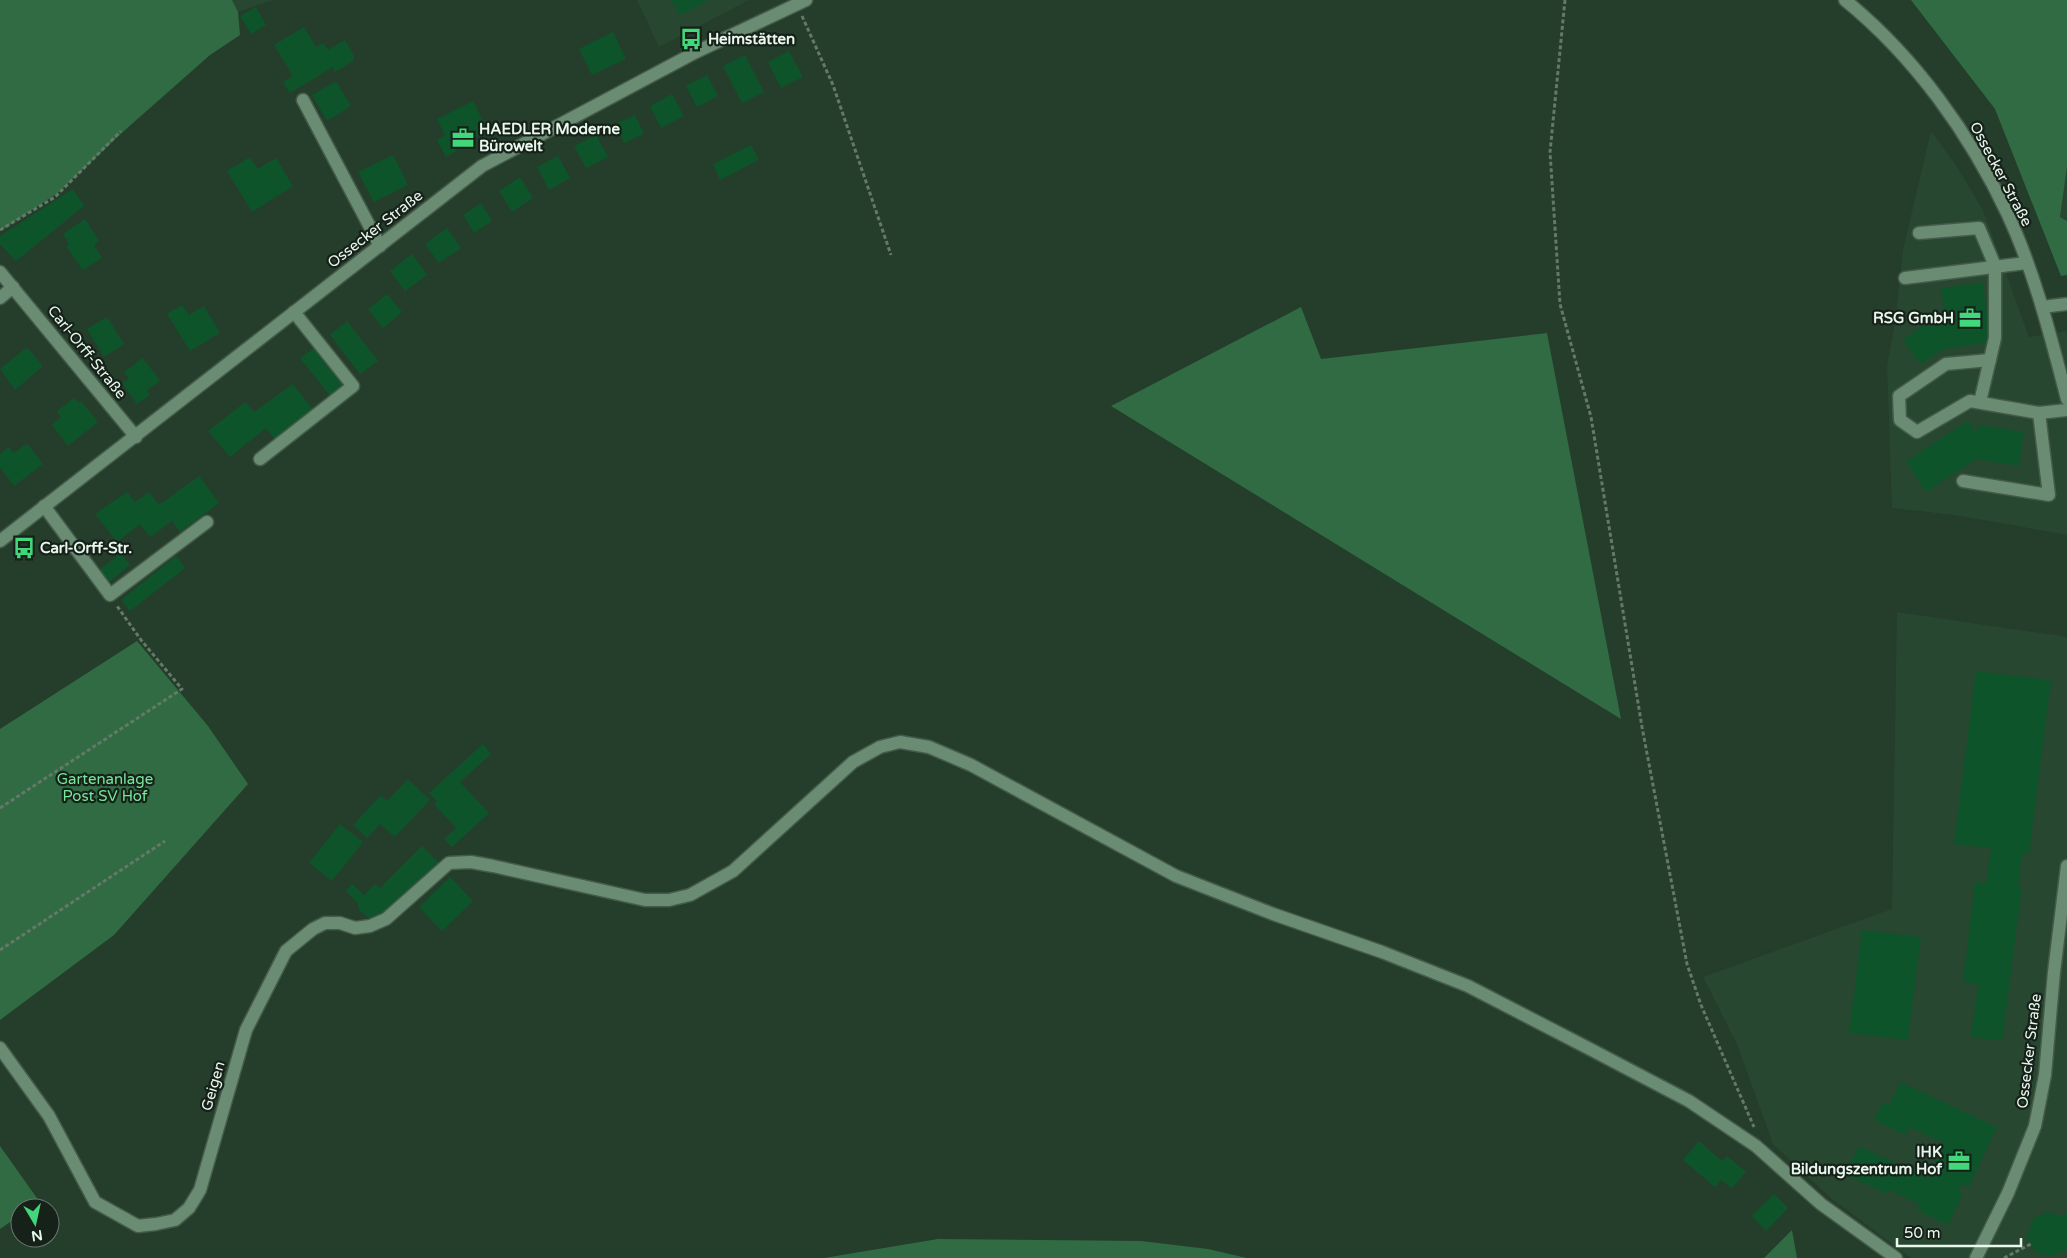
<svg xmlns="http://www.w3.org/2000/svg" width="2067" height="1258" font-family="'Varela Round',sans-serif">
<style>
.built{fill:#284731}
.green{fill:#306b43}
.building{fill:#0e542b}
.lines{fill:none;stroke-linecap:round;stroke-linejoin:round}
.minor-casing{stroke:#445b4a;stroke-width:15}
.path{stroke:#647969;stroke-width:3;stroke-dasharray:4 2.5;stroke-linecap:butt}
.minor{stroke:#6a8c72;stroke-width:12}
.labels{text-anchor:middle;stroke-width:4.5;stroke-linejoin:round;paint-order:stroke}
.poi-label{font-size:15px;font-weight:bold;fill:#e9f8ed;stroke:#162119;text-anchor:start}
.street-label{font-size:15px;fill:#e9f8ed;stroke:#162119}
.park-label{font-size:15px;fill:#77e79a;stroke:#162119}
</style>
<rect width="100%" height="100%" fill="#253d2b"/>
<g class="built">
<path d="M 232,0 L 273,0 L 238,12 Z"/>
<path d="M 637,0 L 749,0 L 659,47 Z"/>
<path d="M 1931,131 L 1955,164 L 1983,210 L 2029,337 L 2067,331 L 2067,535 L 1955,515 L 1892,508 L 1887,365 L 1895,323 L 1903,250 Z"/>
<path d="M 2067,167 L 2067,221 L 2060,217 Z"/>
<path d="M 1897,612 L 2067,637 L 2067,1258 L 1911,1258 L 1831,1198 L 1773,1144 L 1737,1044 L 1703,977 L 1892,909 Z"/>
</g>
<g class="green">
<path d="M 0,0 L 232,0 L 238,12 L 240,35 L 210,55 L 125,130 L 59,192 L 2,230 L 0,227 Z"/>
<path d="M 1911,0 L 2067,0 L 2067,167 L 2060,217 L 2067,221 L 2067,275 L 2061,276 L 1995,109 Z"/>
<path d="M 1301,307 L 1321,359 L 1547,333 L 1621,719 L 1111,406 Z"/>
<path d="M 137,641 L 208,726 L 248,784 L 114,935 L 0,1020 L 0,729 Z"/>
<path d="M 0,1146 L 39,1201 L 29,1208 L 20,1208 L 20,1215 L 0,1229 Z"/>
<path d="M 1792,1230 L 1797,1258 L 1764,1258 Z"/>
<path d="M 938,1239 L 1141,1241 L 1208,1249 L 1247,1258 L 824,1258 Z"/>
</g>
<g class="building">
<path d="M 671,0 L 709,0 L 680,15 Z"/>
<path d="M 256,7 L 266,25 L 251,34 L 240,16 Z"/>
<path d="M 304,27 L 316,47 L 323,43 L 328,50 L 345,40 L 354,56 L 353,61 L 335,72 L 333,67 L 290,93 L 283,82 L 293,76 L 274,45 Z"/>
<path d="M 613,32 L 626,59 L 592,75 L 579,49 Z"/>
<path d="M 789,51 L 803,77 L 781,88 L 768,62 Z"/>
<path d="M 745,55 L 764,92 L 742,103 L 723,66 Z"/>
<path d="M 707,75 L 718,96 L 697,107 L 686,86 Z"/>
<path d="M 336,81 L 351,106 L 327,121 L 312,95 Z"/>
<path d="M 672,94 L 684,116 L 661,128 L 650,106 Z"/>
<path d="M 473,101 L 488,131 L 455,148 L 457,151 L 446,157 L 437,140 L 445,135 L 437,119 Z"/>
<path d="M 635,115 L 644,134 L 624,143 L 615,124 Z"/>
<path d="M 596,135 L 608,157 L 586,168 L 574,146 Z"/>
<path d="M 751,145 L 759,160 L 720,180 L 713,164 Z"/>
<path d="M 393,155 L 408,185 L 374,202 L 358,172 Z"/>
<path d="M 558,156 L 570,178 L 549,190 L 537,167 Z"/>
<path d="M 250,157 L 258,169 L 276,158 L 293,186 L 252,212 L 227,171 Z"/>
<path d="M 520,177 L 533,198 L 512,212 L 499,191 Z"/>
<path d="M 73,189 L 84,206 L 16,261 L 0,244 L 0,236 Z"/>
<path d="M 481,203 L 492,221 L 474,233 L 463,215 Z"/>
<path d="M 85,219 L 99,241 L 94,245 L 102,258 L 83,270 L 66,246 L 69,244 L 63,234 Z"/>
<path d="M 447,228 L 461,248 L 439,263 L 425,244 Z"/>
<path d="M 412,254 L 427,275 L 405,291 L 390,271 Z"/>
<path d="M 1983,283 L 1991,342 L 1944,349 L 1920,364 L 1903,340 L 1944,311 L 1941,288 Z"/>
<path d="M 387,294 L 402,312 L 383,328 L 368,309 Z"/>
<path d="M 182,305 L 189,315 L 204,306 L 220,333 L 190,351 L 167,314 Z"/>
<path d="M 107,317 L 124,344 L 104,357 L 87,329 Z"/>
<path d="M 347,321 L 378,361 L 360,374 L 330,335 Z"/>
<path d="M 27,347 L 43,366 L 15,390 L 0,369 Z"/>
<path d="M 314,348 L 345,387 L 331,397 L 300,358 Z"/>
<path d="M 143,358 L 160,381 L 147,390 L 150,395 L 137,404 L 122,383 L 129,379 L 124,372 Z"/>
<path d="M 293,384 L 314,411 L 275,440 L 266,428 L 230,457 L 208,431 L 245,402 L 254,412 Z"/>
<path d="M 74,398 L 79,403 L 81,401 L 98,422 L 68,446 L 52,425 L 61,417 L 57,411 Z"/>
<path d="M 1968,421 L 1976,433 L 1978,425 L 2024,432 L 2019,466 L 1976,459 L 1926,492 L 1906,461 Z"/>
<path d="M 27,443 L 43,464 L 14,486 L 0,467 L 0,454 L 9,447 L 14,453 Z"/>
<path d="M 199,476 L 219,503 L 180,532 L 172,521 L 150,537 L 140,524 L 117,542 L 95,514 L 127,492 L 135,502 L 149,492 L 159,505 Z"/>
<path d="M 121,553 L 130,565 L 109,582 L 99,570 Z"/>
<path d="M 176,556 L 185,568 L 130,611 L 121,600 Z"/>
<path d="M 1976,671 L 2051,680 L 2029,854 L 2022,853 L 2018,887 L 2022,887 L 2002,1041 L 1971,1037 L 1978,984 L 1963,982 L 1975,882 L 1986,883 L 1991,848 L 1954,844 Z"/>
<path d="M 483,744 L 491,754 L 460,782 L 489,813 L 452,847 L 444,839 L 456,828 L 434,804 L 437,801 L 429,793 Z"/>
<path d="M 408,779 L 430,800 L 395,837 L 380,824 L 367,838 L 353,825 L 381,795 L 387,801 Z"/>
<path d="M 340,824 L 363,842 L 332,881 L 309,863 Z"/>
<path d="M 422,846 L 439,863 L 382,920 L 373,922 L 359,910 L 358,904 L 346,891 L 352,884 L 364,895 L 375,884 L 380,888 Z"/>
<path d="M 450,877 L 473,901 L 442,931 L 419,907 Z"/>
<path d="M 1862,930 L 1921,937 L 1908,1040 L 1849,1033 Z"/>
<path d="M 1900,1082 L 1997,1127 L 1969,1187 L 1962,1184 L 1959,1192 L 1963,1194 L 1948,1225 L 1917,1210 L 1919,1204 L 1889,1190 L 1887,1194 L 1845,1175 L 1859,1146 L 1928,1178 L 1944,1143 L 1909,1127 L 1906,1135 L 1874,1120 L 1883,1102 L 1889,1106 Z"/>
<path d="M 1699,1141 L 1722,1161 L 1727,1156 L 1746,1172 L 1732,1188 L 1721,1180 L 1715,1187 L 1683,1160 Z"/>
<path d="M 1774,1194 L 1788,1208 L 1766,1231 L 1752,1216 Z"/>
<path d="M 2047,1212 L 2061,1216 L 2067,1213 L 2067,1249 L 2052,1256 L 2036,1252 L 2027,1237 L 2032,1220 Z"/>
</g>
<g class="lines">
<g class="minor-casing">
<g id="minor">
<path d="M 1845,0 C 1915,57 1970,134 2008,215 C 2035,273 2051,338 2067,399"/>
<path d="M 303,100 L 380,246"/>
<path d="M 1919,233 L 1979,228 L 1995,266 L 1995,338 L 1980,402"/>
<path d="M 0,272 L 136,437"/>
<path d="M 1905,278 L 2026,263"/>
<path d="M 0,298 L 13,287"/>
<path d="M 2042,307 L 2067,304"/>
<path d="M 1990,360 L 1946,364 L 1899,396 L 1900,420 L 1917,432 L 1970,401 L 2039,413 L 2067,410"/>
<path d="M 260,459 L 353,386 L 294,312"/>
<path d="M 1963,481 L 2049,495 L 2039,413"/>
<path d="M 44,506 L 110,595 L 207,522"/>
<path d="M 0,541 L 482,166 L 696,52 L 806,0"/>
<path d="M 0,1048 L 49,1116 L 95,1202 L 138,1226 L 156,1224 L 175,1220 L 189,1208 L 200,1190 L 246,1030 L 286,951 L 313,929 L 325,923 L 340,923 L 355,928 L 370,926 L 386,919 L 449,863 L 471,862 L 493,866 L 645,900 L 669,900 L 690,895 L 733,871 L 853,762 L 880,747 L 900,742 L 929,747 L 971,765 L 1176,876 L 1273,914 L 1382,952 L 1468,986 L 1588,1048 L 1689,1101 L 1756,1146 L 1821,1204 L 1896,1258"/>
<path d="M 1976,1258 L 2008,1193 L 2035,1126 L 2045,1075 L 2054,972 L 2067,866"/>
</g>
</g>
<g class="path">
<path d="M 1565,0 L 1550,152 L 1560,304 L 1591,417 L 1642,727 L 1687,964 L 1701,1005 L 1754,1127"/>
<path d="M 802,16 L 833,85 L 891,255"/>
<path d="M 0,230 L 55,197 L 121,131"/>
<path d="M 0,808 L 182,689 L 141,640 L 117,606"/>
<path d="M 0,950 L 165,841"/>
<path d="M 2004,1258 L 2031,1244"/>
</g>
<use href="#minor" class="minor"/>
</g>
<defs>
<g id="bus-bare" transform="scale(1.725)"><path d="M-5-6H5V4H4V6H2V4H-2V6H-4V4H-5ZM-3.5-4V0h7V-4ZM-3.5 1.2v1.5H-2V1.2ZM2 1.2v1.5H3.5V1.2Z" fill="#42d77b" stroke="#162119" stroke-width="2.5" paint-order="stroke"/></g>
<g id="office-bare" transform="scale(1.725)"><path d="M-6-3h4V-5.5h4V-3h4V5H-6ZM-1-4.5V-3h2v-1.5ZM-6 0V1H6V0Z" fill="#42d77b" stroke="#162119" stroke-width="2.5" paint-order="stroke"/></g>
</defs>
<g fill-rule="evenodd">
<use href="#bus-bare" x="691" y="39"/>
<use href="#office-bare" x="463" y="138"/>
<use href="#office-bare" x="1970" y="318"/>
<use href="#bus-bare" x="24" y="548"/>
<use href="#office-bare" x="1959" y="1161"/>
</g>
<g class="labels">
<g class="poi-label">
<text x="708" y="44">Heimstätten</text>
<text x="479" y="134">HAEDLER Moderne<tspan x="479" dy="17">Bürowelt</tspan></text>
<text x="1954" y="323" text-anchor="end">RSG GmbH</text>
<text x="40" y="553">Carl-Orff-Str.</text>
<text x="1942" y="1157" text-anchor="end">IHK<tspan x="1942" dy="17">Bildungszentrum Hof</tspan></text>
</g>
<g class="street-label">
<text transform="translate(2001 174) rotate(62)" y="5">Ossecker Straße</text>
<text transform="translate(375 229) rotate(-38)" y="5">Ossecker Straße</text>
<text transform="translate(87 352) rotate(51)" y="5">Carl-Orff-Straße</text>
<text transform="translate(2029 1051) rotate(-83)" y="5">Ossecker Straße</text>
<text transform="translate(213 1086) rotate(-74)" y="5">Geigen</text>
</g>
<g class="park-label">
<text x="105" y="784">Gartenanlage<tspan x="105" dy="17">Post SV Hof</tspan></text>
</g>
</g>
<g transform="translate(35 1223) rotate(171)"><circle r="24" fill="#162119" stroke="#6a776e"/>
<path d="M0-4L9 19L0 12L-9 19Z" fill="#42d77b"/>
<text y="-8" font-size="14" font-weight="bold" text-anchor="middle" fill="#e9f8ed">N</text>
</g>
<path d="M1897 1238v8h124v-8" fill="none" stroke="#e9f8ed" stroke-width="2.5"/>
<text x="1904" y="1238" font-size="15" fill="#e9f8ed" stroke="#162119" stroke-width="4" paint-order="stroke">50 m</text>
</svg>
